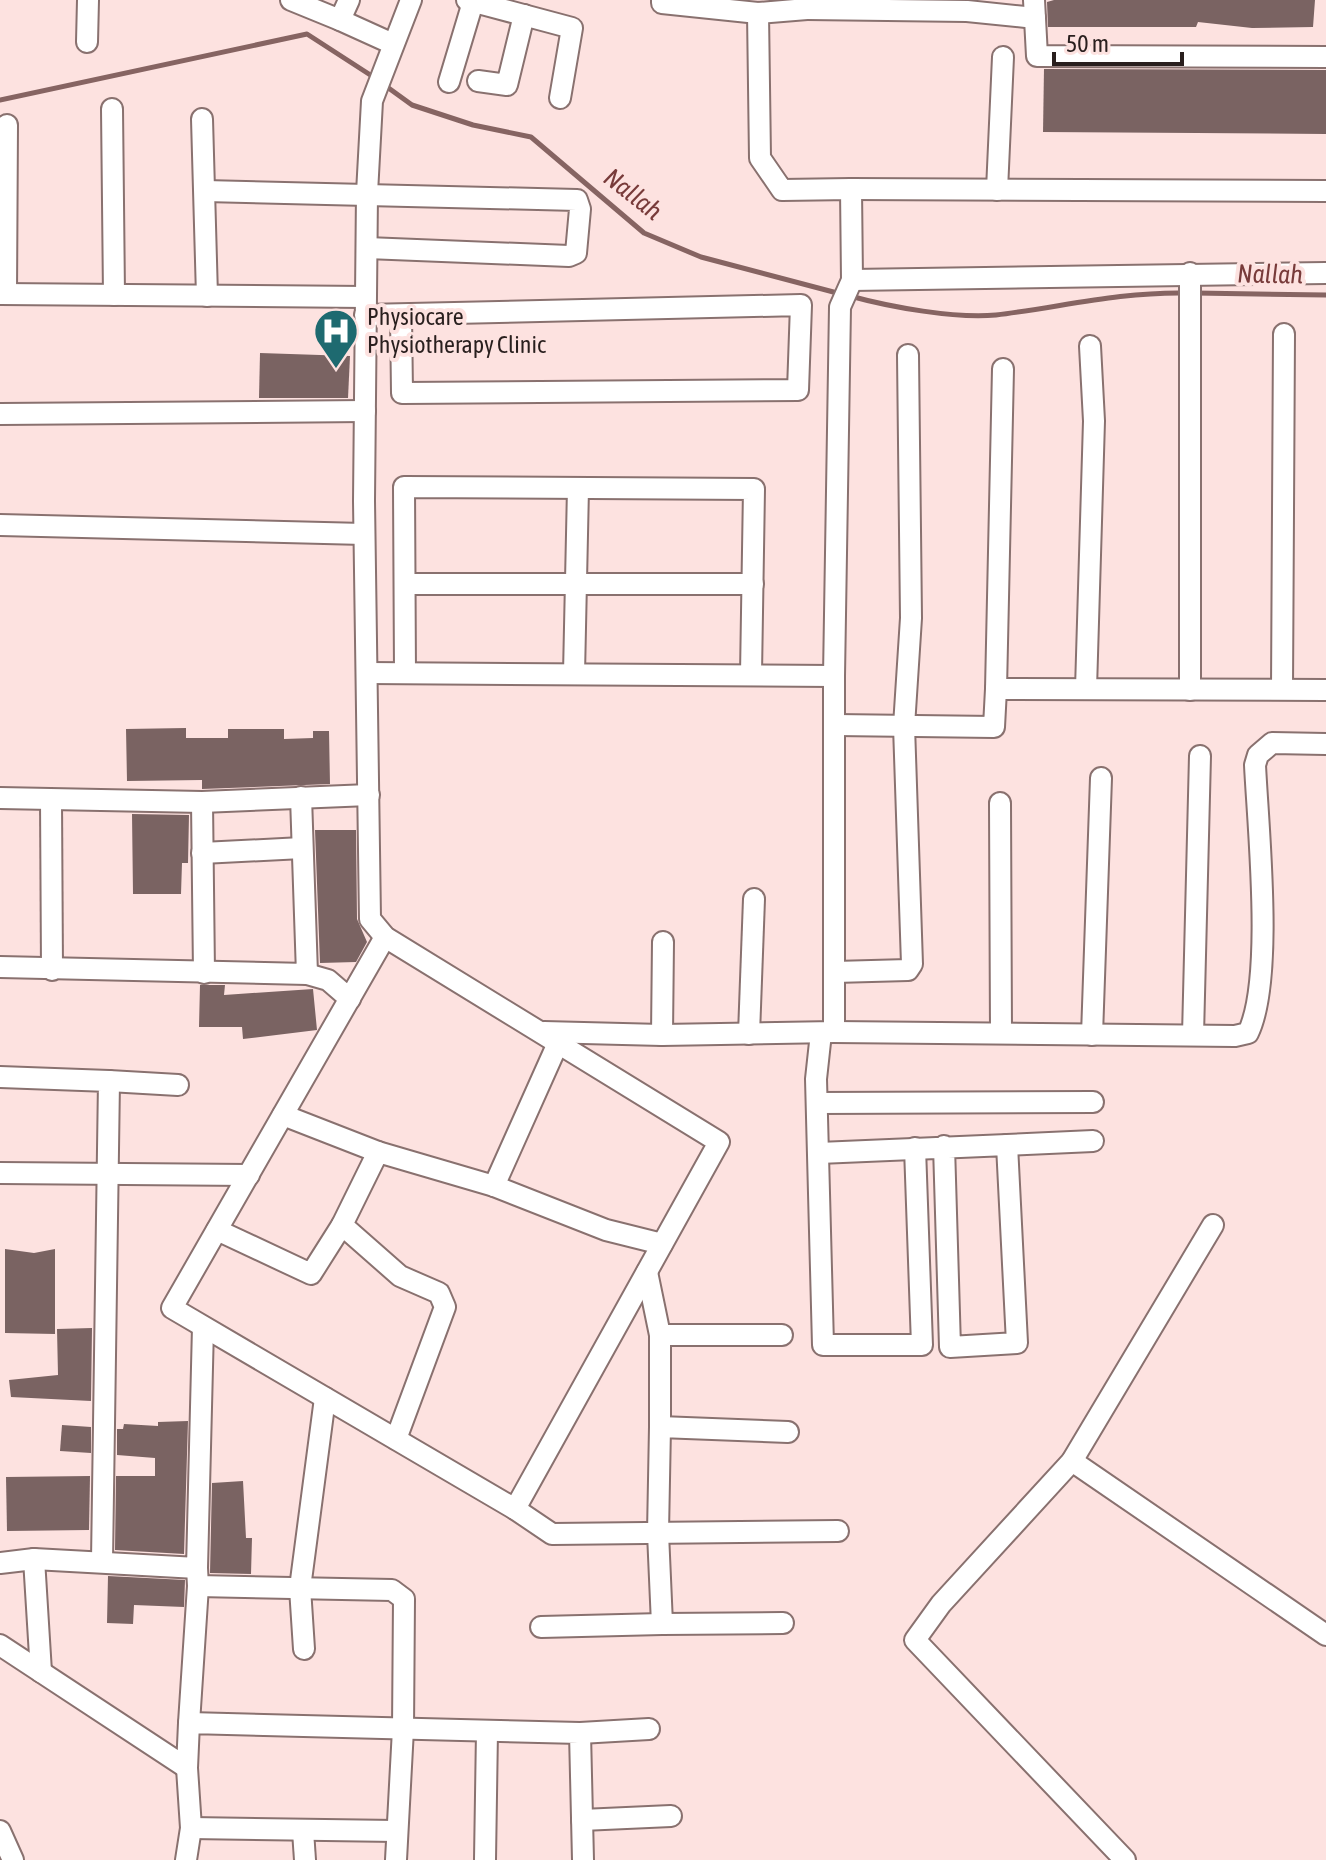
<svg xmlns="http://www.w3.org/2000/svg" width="1326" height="1860" font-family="'Asap Condensed',sans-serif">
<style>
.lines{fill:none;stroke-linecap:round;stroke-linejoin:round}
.stream{stroke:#866462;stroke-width:5}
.building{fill:#7a6362}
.minor-casing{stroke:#89716f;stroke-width:24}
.minor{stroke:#fff;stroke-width:20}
.labels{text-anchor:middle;stroke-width:8;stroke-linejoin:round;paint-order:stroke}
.poi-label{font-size:24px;fill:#291f1e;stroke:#fde2e0;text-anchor:start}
.water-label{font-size:26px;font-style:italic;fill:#783b3a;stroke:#fde2e0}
</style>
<rect width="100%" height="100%" fill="#fde2e0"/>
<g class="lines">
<g class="stream">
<path d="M 383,84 L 412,105 L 473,125 L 531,137 L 644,233 L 701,257 L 841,294"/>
<path d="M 0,100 L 307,34 L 375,78"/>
<path d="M 1195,293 L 1326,295"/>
<path d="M 850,296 C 890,307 956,319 996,315 C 1062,307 1118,292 1185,293"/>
</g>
</g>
<g class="building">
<path d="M 1054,0 L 1315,0 L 1313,27 L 1252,28 L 1198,22 L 1196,27 L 1048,27 L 1047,2 Z"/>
<path d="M 1044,69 L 1326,70 L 1326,134 L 1043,132 Z"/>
<path d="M 260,353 L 350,356 L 348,398 L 259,398 Z"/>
<path d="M 186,728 L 186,738 L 228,738 L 228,729 L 284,729 L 284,739 L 313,738 L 313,731 L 329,731 L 330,784 L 202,789 L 202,780 L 127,781 L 126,729 Z"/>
<path d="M 132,814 L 189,815 L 188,863 L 182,863 L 181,894 L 133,894 Z"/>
<path d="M 315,830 L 356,830 L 357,919 L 367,942 L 356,962 L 320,963 Z"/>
<path d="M 200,985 L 225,985 L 224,995 L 313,989 L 317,1030 L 243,1039 L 242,1027 L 199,1027 Z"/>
<path d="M 5,1249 L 34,1253 L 55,1249 L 55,1334 L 5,1333 Z"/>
<path d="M 92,1328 L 91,1401 L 11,1397 L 9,1380 L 58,1375 L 57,1329 Z"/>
<path d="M 188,1421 L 184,1554 L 115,1550 L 116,1476 L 155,1476 L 155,1458 L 117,1455 L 117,1429 L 123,1429 L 124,1424 L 158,1426 L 158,1422 Z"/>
<path d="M 62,1425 L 91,1427 L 91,1453 L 60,1451 Z"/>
<path d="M 90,1476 L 89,1530 L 7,1531 L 6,1477 Z"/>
<path d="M 243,1481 L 246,1538 L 252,1538 L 251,1574 L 210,1573 L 212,1483 Z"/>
<path d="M 108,1576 L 185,1580 L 184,1607 L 134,1605 L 133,1624 L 107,1623 Z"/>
</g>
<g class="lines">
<g class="minor-casing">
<g id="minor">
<path d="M 291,0 L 340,20 L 349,0"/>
<path d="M 411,0 L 372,101 L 367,193 L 364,501 L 370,919 L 385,937 L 719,1142 L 515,1509"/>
<path d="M 467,0 L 572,28 L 560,98"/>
<path d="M 662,0 L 662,3 L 758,13"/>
<path d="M 1034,0 L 1037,56 L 1326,57"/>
<path d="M 807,9 L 967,11 L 1035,18"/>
<path d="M 340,20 L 393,44"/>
<path d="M 87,42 L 88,0"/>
<path d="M 478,81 L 507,85 L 524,15"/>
<path d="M 449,82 L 473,2"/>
<path d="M 112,109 L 114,295"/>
<path d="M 202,119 L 207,296"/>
<path d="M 851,189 L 1326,191"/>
<path d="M 997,190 L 1003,57"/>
<path d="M 205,191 L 577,200 L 580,209 L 576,253 L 569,256 L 367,248"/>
<path d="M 852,280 L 1326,273"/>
<path d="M 0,294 L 365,297"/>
<path d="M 6,294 L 7,125"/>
<path d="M 365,315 L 801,305 L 798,390 L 402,393 L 401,315"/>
<path d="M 0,414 L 365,411"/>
<path d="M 0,525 L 364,534"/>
<path d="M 405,584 L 753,584"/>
<path d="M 367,673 L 834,676"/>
<path d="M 405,673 L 404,487 L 754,489 L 751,674"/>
<path d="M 574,674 L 578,488"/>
<path d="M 996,689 L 1003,369"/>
<path d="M 1086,689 L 1094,421 L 1090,346"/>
<path d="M 1282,689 L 1284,334"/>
<path d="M 1190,690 L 1190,273"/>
<path d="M 836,725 L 994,727 L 996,689 L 1326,690"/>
<path d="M 0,798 L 202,802 L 369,795"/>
<path d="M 51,800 L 52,970"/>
<path d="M 202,802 L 204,973"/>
<path d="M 1000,803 L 1001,1033"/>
<path d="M 202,853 L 302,848"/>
<path d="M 385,937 L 172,1308 L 515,1509 L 552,1534 L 838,1531"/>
<path d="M 0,967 L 307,974 L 301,797"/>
<path d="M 835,972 L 908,970 L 912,964 L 904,726 L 911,618 L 908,355"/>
<path d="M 307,974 L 328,980 L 350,999"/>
<path d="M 544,1032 L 662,1035 L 834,1032 L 834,676 L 840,307 L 852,280 L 851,189 L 782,190 L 760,158 L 758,13 L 807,9 L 806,0"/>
<path d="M 834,1032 L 1235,1036 L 1248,1033 C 1274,980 1258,828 1255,765 L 1258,755 L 1272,743 L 1326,744"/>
<path d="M 821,1033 L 816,1079 L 823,1345 L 922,1345 L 915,1148"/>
<path d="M 749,1034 L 754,899"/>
<path d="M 662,1035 L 663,942"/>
<path d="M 1092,1035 L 1101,778"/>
<path d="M 1193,1035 L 1200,756"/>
<path d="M 0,1077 L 109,1081 L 102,1561"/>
<path d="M 109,1081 L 178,1085"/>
<path d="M 817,1103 L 1093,1102"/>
<path d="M 283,1115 L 378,1152"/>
<path d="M 1007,1145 L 1093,1141"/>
<path d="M 819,1153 L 1007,1145 L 1017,1343 L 950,1347 L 944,1146"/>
<path d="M 0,1173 L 249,1175"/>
<path d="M 494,1186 L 558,1043"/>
<path d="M 217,1230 L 311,1274 L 342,1225"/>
<path d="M 647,1272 L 660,1335 L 660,1427"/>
<path d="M 660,1335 L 782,1335"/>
<path d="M 396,1439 L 445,1307 L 439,1293 L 400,1276 L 342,1225 L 378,1152 L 494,1186 L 606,1230 L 662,1244"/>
<path d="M 1072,1461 L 1326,1635"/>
<path d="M 34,1559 L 41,1672"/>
<path d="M 0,1563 L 34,1559 L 197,1568 L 203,1327"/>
<path d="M 197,1568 L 198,1586 L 392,1590 L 404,1599 L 403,1729 L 396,1860"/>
<path d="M 783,1623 L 662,1624 L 658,1533 L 660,1427 L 788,1432"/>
<path d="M 541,1627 L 662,1624"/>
<path d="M 0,1645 L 187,1768 L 189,1723 L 580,1733 L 583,1860"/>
<path d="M 304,1649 L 300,1588 L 325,1398"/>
<path d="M 189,1723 L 198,1586"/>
<path d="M 580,1733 L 649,1729"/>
<path d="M 582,1820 L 671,1816"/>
<path d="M 191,1828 L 396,1831"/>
<path d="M 0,1831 L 13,1860"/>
<path d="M 303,1831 L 305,1860"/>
<path d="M 186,1860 L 191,1828 L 187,1768"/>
<path d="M 485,1860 L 487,1731"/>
<path d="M 1125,1860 L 915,1640 L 941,1604 L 1072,1461 L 1213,1225"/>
</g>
</g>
<use href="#minor" class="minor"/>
</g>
<defs>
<g id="hospital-pin" transform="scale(2.3)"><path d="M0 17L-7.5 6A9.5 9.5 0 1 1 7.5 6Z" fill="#1e6a70" stroke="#fde2e0"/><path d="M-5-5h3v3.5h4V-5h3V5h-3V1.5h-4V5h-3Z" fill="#fff"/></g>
</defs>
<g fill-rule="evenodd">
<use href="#hospital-pin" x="336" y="331"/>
</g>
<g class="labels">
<g class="poi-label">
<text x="367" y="325">Physiocare<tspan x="367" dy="28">Physiotherapy Clinic</tspan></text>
</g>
<g class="water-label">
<text transform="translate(633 194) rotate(38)" y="9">Nallah</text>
<text transform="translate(1270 274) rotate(1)" y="9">Nallah</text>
</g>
</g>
<path d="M1054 52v12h128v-12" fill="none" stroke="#291f1e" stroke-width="4"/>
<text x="1066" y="52" font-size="24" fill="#291f1e" stroke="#fde2e0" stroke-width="6" paint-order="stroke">50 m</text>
</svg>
